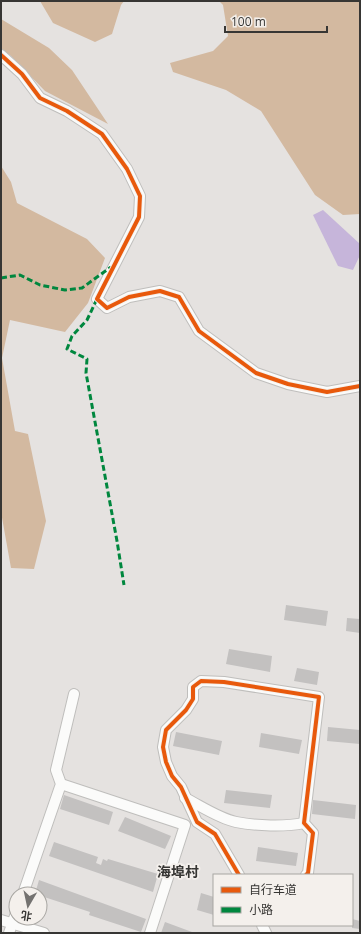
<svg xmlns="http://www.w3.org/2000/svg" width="361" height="934" font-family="'Open Sans','Noto Sans SC',sans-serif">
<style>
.forest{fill:#d3b9a0}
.water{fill:#c6b5da}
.building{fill:#c3c1c0}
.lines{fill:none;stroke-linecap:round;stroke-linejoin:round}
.minor-casing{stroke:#bfbebc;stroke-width:12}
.minor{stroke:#fbfbfa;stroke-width:10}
.quiet{stroke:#00873e;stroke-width:3;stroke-dasharray:6 3;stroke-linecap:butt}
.cycleway-casing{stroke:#f4f0ec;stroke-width:6}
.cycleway{stroke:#e8590c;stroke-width:4}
.labels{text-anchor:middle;stroke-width:3.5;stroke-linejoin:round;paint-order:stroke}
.quarter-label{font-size:14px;font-weight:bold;fill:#373634;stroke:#f4f0ec}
</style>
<rect width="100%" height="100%" fill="#e5e2e0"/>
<g class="forest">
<path d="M 40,1 L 124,1 L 121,5 L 112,34 L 95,42 L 53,23 Z"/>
<path d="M 219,1 L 360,1 L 360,214 L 343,215 L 315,195 L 261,111 L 226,90 L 173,72 L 170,63 L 213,51 L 228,36 L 223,5 Z"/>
<path d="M 1,19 L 49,48 L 72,70 L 108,124 L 45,91 L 11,56 L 1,49 Z"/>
<path d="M 1,166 L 11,182 L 17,203 L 87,239 L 105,258 L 88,303 L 65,332 L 10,320 L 2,358 L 15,431 L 28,434 L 46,521 L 34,569 L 11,568 L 1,512 Z"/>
</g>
<path class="water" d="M 323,210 L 360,244 L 360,255 L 353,270 L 338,266 L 313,215 Z"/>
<g class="building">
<path d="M 286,605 L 328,611 L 326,626 L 284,620 Z"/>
<path d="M 347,618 L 360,619 L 360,633 L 346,631 Z"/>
<path d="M 229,649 L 272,656 L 270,672 L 226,664 Z"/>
<path d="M 297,668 L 319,672 L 317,685 L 294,681 Z"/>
<path d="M 328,727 L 360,730 L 360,744 L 327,741 Z"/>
<path d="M 176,732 L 222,741 L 219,755 L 173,746 Z"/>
<path d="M 261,733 L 302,740 L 299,754 L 259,747 Z"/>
<path d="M 226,790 L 272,795 L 270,808 L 224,803 Z"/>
<path d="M 64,795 L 113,812 L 109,825 L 60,809 Z"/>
<path d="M 313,800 L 356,805 L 355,819 L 312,814 Z"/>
<path d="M 125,817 L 171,836 L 165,849 L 118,831 Z"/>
<path d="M 54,842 L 98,857 L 96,863 L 101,865 L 103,859 L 107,861 L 108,859 L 158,874 L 153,892 L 49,856 Z"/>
<path d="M 258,847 L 298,853 L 296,866 L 256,861 Z"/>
<path d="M 39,880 L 146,919 L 141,932 L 89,915 L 90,912 L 35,894 Z"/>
<path d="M 201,893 L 214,897 L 214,915 L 197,910 Z"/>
<path d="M 352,919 L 360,921 L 360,929 L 352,928 Z"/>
<path d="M 165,922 L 192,932 L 192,933 L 161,933 Z"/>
</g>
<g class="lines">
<g class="minor-casing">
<g id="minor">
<path d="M 1,55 L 22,74 L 40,98 L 67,111 L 102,134 L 127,169 L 140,196 L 139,217 L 97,299 L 107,308 L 129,297 L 160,291 L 179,297 L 199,331 L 256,373 L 288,384 L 327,392 L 360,386"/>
<path d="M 61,784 L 185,825 L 150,933"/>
<path d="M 185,798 C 201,806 218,818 236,822 C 256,826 285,827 304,823"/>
<path d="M 239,875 L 215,834 L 197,822 L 181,787 L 172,776 L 166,762 L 163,747 L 166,730 L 186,710 L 193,699 L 193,687 L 201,681 L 224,682 L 319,697 L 304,823 L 313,833 L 308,873 L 306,875"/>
<path d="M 23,894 L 61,784 L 56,770 L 74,694"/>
<path d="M 1,920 L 44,933"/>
<path d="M 262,925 L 266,933"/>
<path d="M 9,933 L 16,913"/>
</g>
</g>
<use href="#minor" class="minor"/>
<g class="quiet">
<path d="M 1,278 L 20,275 L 40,285 L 65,290 L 82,288 L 111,267"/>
<path d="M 97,299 L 87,320 L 72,336 L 67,349 L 87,359 L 86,373 L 117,541 L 124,585"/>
</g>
<g class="cycleway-casing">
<g id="cycleway">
<path d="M 1,55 L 22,74 L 40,98 L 67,111 L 102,134 L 127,169 L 140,196 L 139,217 L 97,299 L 107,308 L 129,297 L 160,291 L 179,297 L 199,331 L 256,373 L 288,384 L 327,392 L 360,386"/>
<path d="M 239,875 L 215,834 L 197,822 L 181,787 L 172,776 L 166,762 L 163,747 L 166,730 L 186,710 L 193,699 L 193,687 L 201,681 L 224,682 L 319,697 L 304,823 L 313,833 L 308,873 L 306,875"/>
</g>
</g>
<use href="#cycleway" class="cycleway"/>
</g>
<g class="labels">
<g class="quarter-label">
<text x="178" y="877">海埠村</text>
</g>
</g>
<rect width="361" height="934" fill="none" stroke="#373634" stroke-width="4"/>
<rect x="213" y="874" width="140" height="52" fill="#f4f0ec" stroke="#a8a6a2"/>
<rect x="221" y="887" width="20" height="6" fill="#e8590c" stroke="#a8a6a2"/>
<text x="249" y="894" font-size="12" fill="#373634">自行车道</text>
<rect x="221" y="907" width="20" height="6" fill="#00873e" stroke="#a8a6a2"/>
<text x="249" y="914" font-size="12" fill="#373634">小路</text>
<g transform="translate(28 906) rotate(189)"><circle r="19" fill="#f4f0ec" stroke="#a8a6a2"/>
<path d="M0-3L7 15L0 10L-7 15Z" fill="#747270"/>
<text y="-6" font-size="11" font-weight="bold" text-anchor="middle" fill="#373634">北</text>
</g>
<path d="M225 26v6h102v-6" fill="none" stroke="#373634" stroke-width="2"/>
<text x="231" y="26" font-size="12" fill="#373634" stroke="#f4f0ec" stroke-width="3" paint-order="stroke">100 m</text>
</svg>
